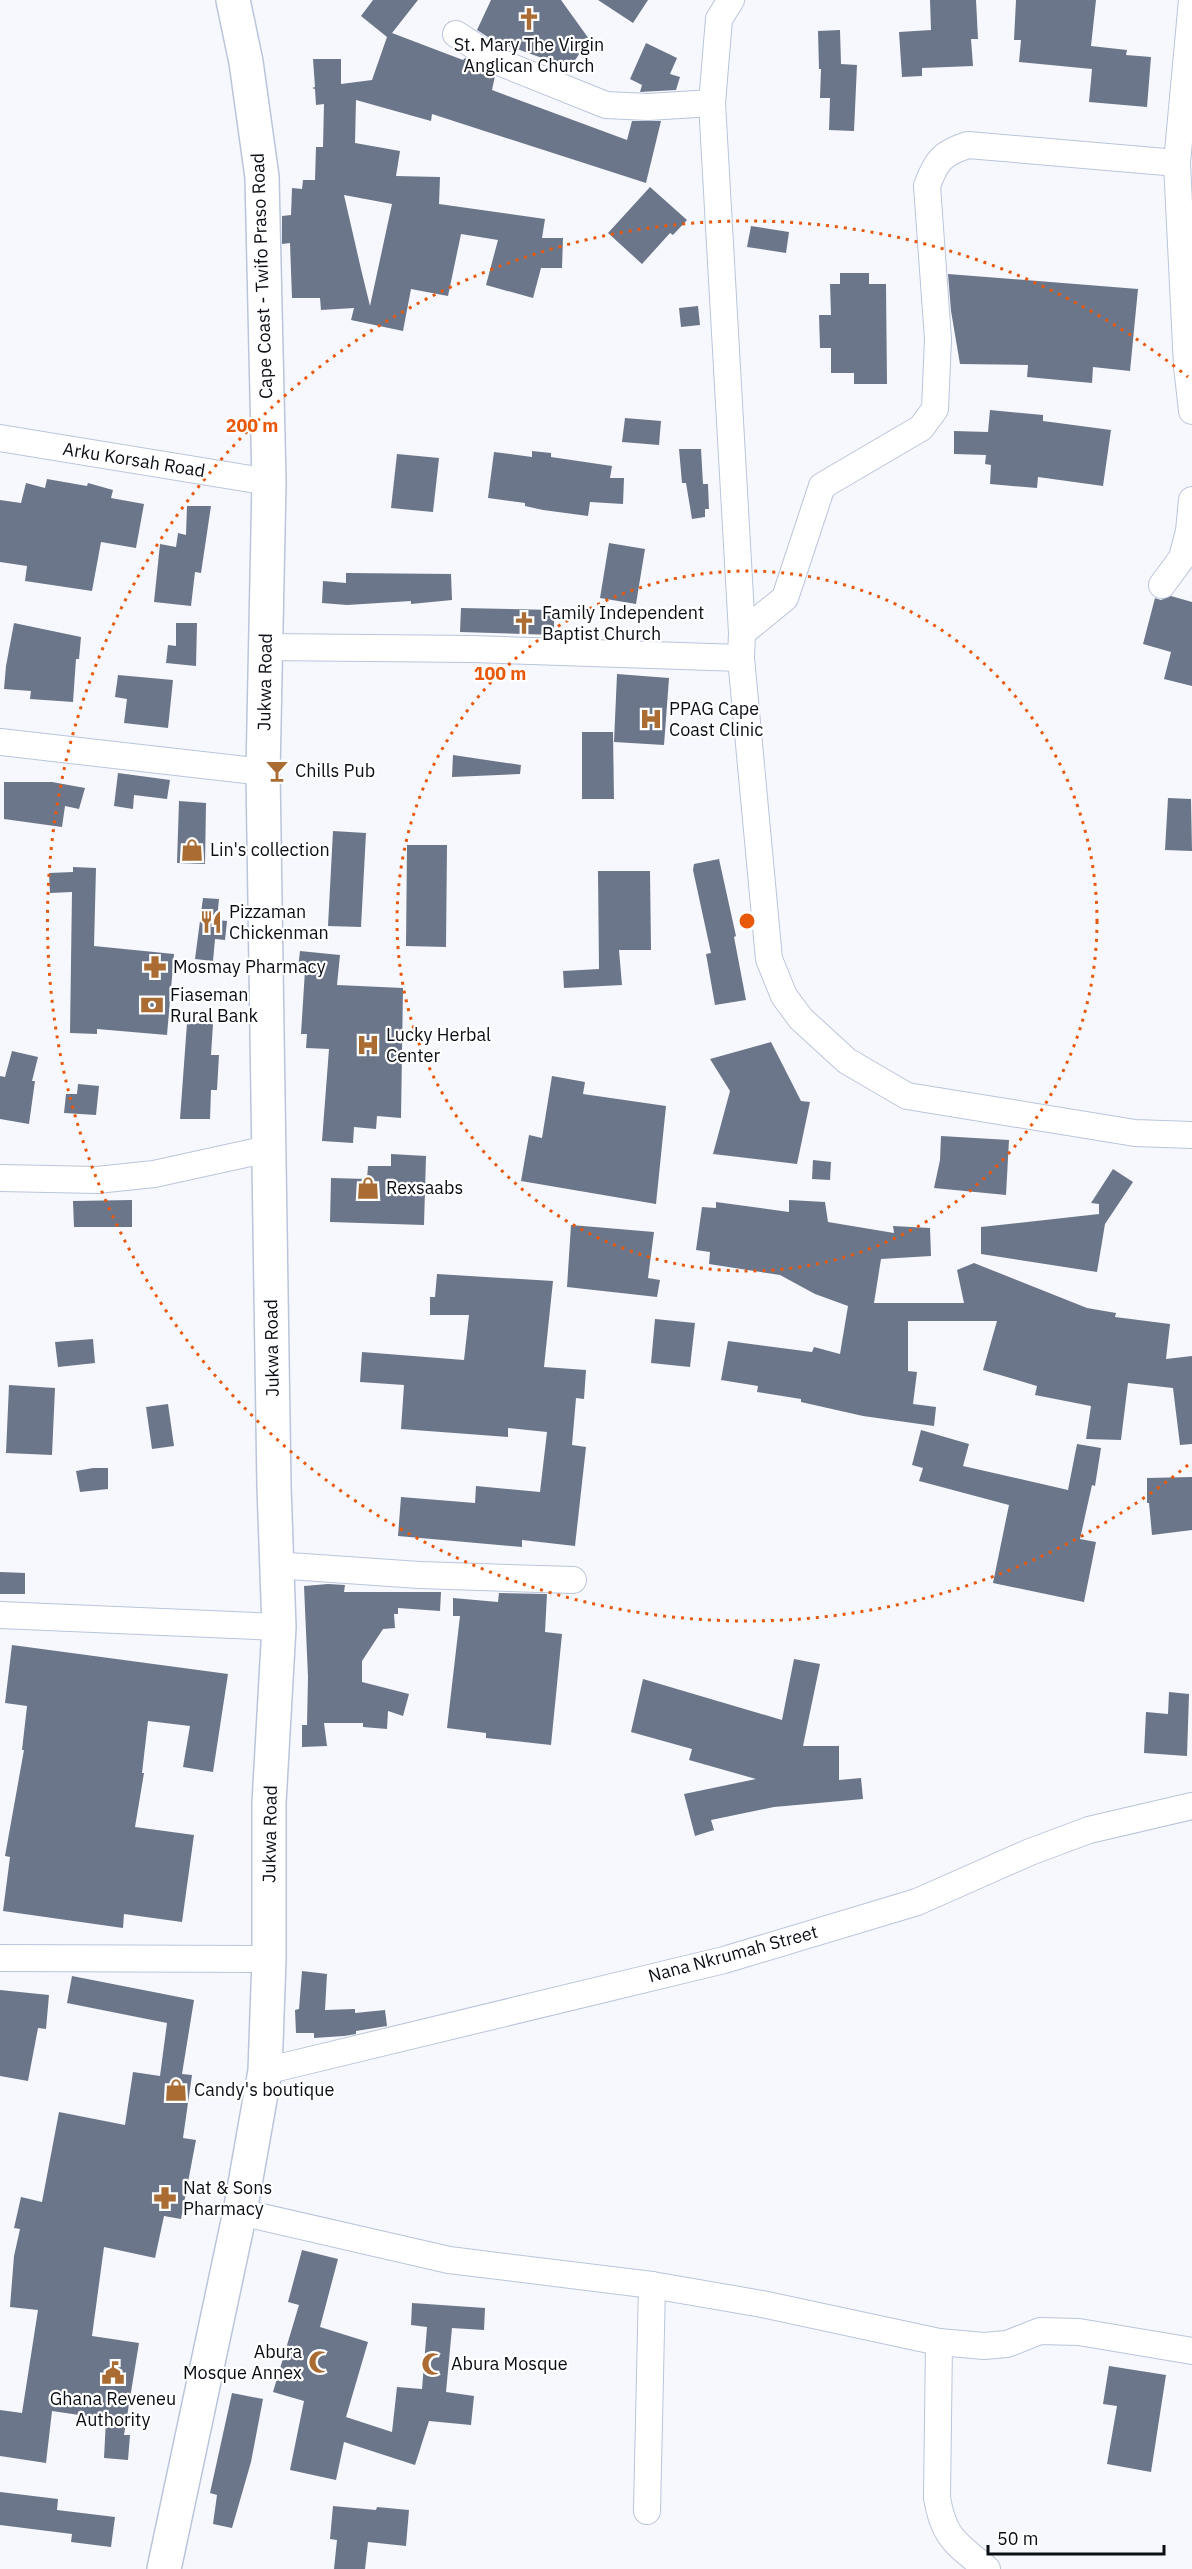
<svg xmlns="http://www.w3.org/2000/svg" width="1192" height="2569" font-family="'IBM Plex Sans',sans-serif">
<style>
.building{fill:#6c768a;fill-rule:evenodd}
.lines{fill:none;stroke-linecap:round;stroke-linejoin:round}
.minor-casing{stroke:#bac5db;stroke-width:28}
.secondary-casing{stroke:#bac5db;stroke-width:36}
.minor{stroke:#fff;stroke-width:26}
.secondary{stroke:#fff;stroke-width:33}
.ring{fill:none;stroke:#e8590c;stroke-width:3;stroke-dasharray:3 6}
.labels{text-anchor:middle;stroke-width:4.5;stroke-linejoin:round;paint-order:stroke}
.poi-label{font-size:18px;fill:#0a0e15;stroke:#fff;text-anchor:start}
.street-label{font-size:18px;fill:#0a0e15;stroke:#fff}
.centre{fill:#e8590c;stroke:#fff;stroke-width:3}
.ring-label{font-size:18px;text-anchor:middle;font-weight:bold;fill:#e8590c;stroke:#fff;stroke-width:4.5;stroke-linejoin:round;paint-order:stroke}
</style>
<rect width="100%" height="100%" fill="#f6f8fd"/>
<g class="building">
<path d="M 373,0 L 418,0 L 392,33 L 463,60 L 465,58 L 495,76 L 492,90 L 627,140 L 632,121 L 661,121 L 646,183 L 432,114 L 431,121 L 356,100 L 355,143 L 400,151 L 396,176 L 440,177 L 439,204 L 545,219 L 542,238 L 563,238 L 562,268 L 541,268 L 533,298 L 486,285 L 498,240 L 461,234 L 448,296 L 411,289 L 403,331 L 351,320 L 354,308 L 321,310 L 320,298 L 292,298 L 290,243 L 282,244 L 282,216 L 291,215 L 292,188 L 302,189 L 303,180 L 315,180 L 316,147 L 323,147 L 324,104 L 316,105 L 315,89 L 312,88 L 315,87 L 313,59 L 341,59 L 341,84 L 372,80 L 387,37 L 361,16 ZM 344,195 L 392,204 L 370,306 L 361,269 Z"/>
<path d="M 491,0 L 561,0 L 589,39 L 570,68 L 503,44 L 502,46 L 477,30 Z"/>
<path d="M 598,0 L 648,0 L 633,23 Z"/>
<path d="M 930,0 L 976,0 L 978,39 L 971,39 L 973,66 L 922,68 L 922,76 L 902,77 L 899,32 L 931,30 Z"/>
<path d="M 1016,0 L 1096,0 L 1091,46 L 1127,50 L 1126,55 L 1151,57 L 1147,107 L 1089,102 L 1092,69 L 1019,62 L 1021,40 L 1014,40 Z"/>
<path d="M 840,30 L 841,64 L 857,65 L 854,131 L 829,130 L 830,98 L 820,98 L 821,69 L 819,69 L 818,31 Z"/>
<path d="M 646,43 L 677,58 L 670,74 L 680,77 L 676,90 L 640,92 L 642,85 L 630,79 Z"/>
<path d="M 650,187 L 687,220 L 673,235 L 670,233 L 642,264 L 608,233 Z"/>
<path d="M 751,226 L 789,232 L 786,253 L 747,247 Z"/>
<path d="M 840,273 L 869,273 L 869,284 L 886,284 L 887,384 L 854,384 L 854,373 L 831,373 L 831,348 L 820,348 L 819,315 L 831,315 L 830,284 L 840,284 Z"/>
<path d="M 948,274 L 1138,289 L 1130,371 L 1093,367 L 1092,383 L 1027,377 L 1028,365 L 960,364 L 951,311 Z"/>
<path d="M 698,306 L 700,325 L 681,327 L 679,308 Z"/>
<path d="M 990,410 L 1043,415 L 1043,421 L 1111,430 L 1103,486 L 1038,477 L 1037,488 L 990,484 L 991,465 L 985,464 L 986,455 L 954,454 L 954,431 L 988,432 Z"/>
<path d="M 625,418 L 661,421 L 659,445 L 622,442 Z"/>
<path d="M 679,449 L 701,449 L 703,484 L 708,484 L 709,509 L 705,509 L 705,517 L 692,519 L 686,483 L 682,483 Z"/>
<path d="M 532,451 L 551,453 L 551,457 L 612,466 L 610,478 L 624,478 L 623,504 L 590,502 L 588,516 L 543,510 L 525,506 L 525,503 L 488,498 L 494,452 L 532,457 Z"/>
<path d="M 397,454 L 439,458 L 433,512 L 391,508 Z"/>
<path d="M 47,479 L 87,486 L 88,483 L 113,490 L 111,498 L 144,504 L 136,548 L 101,542 L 92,591 L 25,581 L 27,566 L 0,562 L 0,500 L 21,503 L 26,483 L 45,488 Z"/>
<path d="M 187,506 L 211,506 L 201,573 L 195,572 L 191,606 L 154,602 L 160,544 L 176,547 L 178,533 L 186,535 Z"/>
<path d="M 609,543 L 645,549 L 636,604 L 600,598 Z"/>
<path d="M 346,573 L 451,574 L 452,600 L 411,604 L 411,601 L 347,605 L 322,603 L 323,581 L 346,583 Z"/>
<path d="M 1171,596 L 1192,602 L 1192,686 L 1164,679 L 1171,652 L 1143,644 L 1155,598 L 1161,600 Z"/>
<path d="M 461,608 L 554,610 L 554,635 L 460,632 Z"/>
<path d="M 14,623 L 81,637 L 79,659 L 76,659 L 73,702 L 30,699 L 31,691 L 4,689 L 6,666 Z"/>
<path d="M 176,623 L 197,623 L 196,666 L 166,663 L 168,645 L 176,646 Z"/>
<path d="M 617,674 L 669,678 L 664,745 L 614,742 Z"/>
<path d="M 118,675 L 173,680 L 168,728 L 124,723 L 127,699 L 115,697 Z"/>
<path d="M 582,732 L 613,732 L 614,799 L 582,799 Z"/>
<path d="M 453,755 L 521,765 L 520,774 L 452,777 Z"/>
<path d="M 118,773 L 170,780 L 167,799 L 134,795 L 133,809 L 114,806 Z"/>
<path d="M 4,782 L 52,782 L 85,788 L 79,809 L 65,806 L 62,827 L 4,819 Z"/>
<path d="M 1168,798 L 1191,799 L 1192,851 L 1165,850 Z"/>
<path d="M 179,801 L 206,803 L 205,864 L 177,863 Z"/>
<path d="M 333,831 L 366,833 L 361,927 L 328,926 Z"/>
<path d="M 407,845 L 447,845 L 446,947 L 406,946 Z"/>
<path d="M 719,859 L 736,936 L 734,937 L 746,1000 L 715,1005 L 706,954 L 711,953 L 693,870 L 694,864 Z"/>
<path d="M 73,867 L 96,868 L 94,946 L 174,954 L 167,1035 L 97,1029 L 97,1034 L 70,1033 L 72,892 L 50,893 L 49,873 L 73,872 Z"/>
<path d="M 598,871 L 650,871 L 651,950 L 619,950 L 622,985 L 564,988 L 563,971 L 599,969 Z"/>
<path d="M 203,898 L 219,899 L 217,920 L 227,921 L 225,940 L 215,939 L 213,961 L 195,959 Z"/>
<path d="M 300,951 L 340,955 L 337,985 L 403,988 L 401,1118 L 377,1116 L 376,1129 L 354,1127 L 353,1143 L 322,1141 L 329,1049 L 306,1048 L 307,1034 L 301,1034 L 305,970 L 298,969 Z"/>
<path d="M 187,1023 L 213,1024 L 211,1055 L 219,1055 L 217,1090 L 211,1090 L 210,1119 L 180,1119 Z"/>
<path d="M 771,1042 L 801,1101 L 810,1102 L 797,1164 L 713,1154 L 730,1091 L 710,1059 Z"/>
<path d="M 12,1051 L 38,1057 L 32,1081 L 35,1081 L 29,1124 L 0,1119 L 0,1076 L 5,1077 Z"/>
<path d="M 552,1076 L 585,1082 L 583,1094 L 666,1106 L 656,1204 L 521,1181 L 529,1135 L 542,1138 Z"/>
<path d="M 78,1084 L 99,1086 L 96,1115 L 64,1113 L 66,1094 L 77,1094 Z"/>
<path d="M 941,1136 L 1009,1140 L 1006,1195 L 934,1188 L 940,1160 Z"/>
<path d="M 391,1154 L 426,1156 L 424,1225 L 330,1222 L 331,1178 L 367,1179 L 368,1166 L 391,1166 Z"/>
<path d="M 813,1160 L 831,1162 L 830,1180 L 812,1179 Z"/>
<path d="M 1113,1169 L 1133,1182 L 1105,1224 L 1097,1272 L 981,1254 L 981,1227 L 1099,1214 L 1099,1204 L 1091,1203 Z"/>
<path d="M 132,1200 L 132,1227 L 74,1227 L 73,1201 Z"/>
<path d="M 789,1200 L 825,1202 L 828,1222 L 894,1233 L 893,1226 L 930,1228 L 931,1256 L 881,1259 L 874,1303 L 964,1303 L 957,1270 L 974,1263 L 1087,1308 L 1116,1313 L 1115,1317 L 1170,1324 L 1166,1359 L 1192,1356 L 1192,1444 L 1180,1445 L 1173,1388 L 1128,1383 L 1121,1440 L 1086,1439 L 1091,1406 L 1035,1395 L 1037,1386 L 983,1370 L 997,1321 L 908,1321 L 908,1371 L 917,1372 L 913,1404 L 936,1407 L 934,1426 L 863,1416 L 801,1402 L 801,1399 L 757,1392 L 758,1386 L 721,1380 L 728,1341 L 812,1352 L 814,1347 L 840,1354 L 848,1306 L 815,1294 L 780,1275 L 709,1264 L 710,1252 L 696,1250 L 702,1207 L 716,1208 L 716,1202 L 789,1212 Z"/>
<path d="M 571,1225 L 654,1232 L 648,1278 L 660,1280 L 657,1297 L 567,1287 Z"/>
<path d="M 437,1274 L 553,1281 L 544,1367 L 586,1370 L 584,1399 L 576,1398 L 572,1445 L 586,1447 L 575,1546 L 522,1540 L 522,1547 L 398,1536 L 401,1497 L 475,1503 L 476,1486 L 540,1492 L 547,1432 L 508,1428 L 508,1437 L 401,1429 L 404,1385 L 360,1382 L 362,1352 L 464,1360 L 469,1315 L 430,1315 L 430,1297 L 435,1297 Z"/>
<path d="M 655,1319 L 695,1323 L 690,1367 L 651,1363 Z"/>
<path d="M 93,1339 L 95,1363 L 58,1367 L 55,1342 Z"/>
<path d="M 9,1385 L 55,1388 L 52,1455 L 6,1453 Z"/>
<path d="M 168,1404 L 174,1446 L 152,1449 L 146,1407 Z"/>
<path d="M 921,1430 L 969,1444 L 963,1466 L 1068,1490 L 1077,1444 L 1101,1448 L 1095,1486 L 1092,1485 L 1080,1539 L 1096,1542 L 1084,1602 L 993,1583 L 1009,1505 L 919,1481 L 923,1468 L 912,1465 Z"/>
<path d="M 93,1468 L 108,1468 L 108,1489 L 80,1492 L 76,1471 Z"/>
<path d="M 1192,1477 L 1192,1530 L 1152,1535 L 1149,1503 L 1147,1503 L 1147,1478 Z"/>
<path d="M 0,1572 L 25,1573 L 25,1594 L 0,1594 Z"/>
<path d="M 328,1584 L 345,1585 L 344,1592 L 441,1592 L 440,1611 L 398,1608 L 398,1614 L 394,1614 L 395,1628 L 383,1629 L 362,1661 L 362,1682 L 409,1694 L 403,1716 L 388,1711 L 387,1729 L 363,1727 L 363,1723 L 324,1723 L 327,1746 L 302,1747 L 302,1725 L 307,1725 L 308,1677 L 304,1586 Z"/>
<path d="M 499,1593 L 547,1594 L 545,1632 L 562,1634 L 551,1745 L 486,1738 L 486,1733 L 447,1728 L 460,1616 L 453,1616 L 453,1598 L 498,1602 Z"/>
<path d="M 12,1645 L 228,1674 L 213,1772 L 183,1767 L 190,1726 L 148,1721 L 142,1773 L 144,1773 L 135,1827 L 194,1835 L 182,1922 L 124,1914 L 123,1928 L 3,1911 L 10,1857 L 5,1856 L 24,1750 L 22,1750 L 27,1706 L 5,1703 Z"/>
<path d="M 794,1659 L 820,1664 L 803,1746 L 839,1746 L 839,1780 L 861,1778 L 863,1799 L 774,1807 L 711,1820 L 714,1830 L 695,1836 L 684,1794 L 756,1779 L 689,1760 L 692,1749 L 631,1732 L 643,1679 L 782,1720 Z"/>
<path d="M 1169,1692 L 1189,1694 L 1187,1756 L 1144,1753 L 1146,1712 L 1168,1714 Z"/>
<path d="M 302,1971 L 327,1974 L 325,2010 L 355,2009 L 355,2013 L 385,2010 L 387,2026 L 356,2031 L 356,2034 L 344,2036 L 314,2038 L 314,2033 L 296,2033 L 295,2010 L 299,2009 Z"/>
<path d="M 72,1976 L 194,2000 L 182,2074 L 192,2075 L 183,2138 L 196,2140 L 181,2219 L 164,2216 L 155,2258 L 104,2247 L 92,2336 L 139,2343 L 124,2435 L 130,2435 L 128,2460 L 104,2458 L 106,2419 L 52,2411 L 46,2463 L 0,2456 L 0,2410 L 22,2413 L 38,2310 L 10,2307 L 14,2256 L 20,2229 L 14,2228 L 21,2197 L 42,2202 L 59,2112 L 125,2125 L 133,2072 L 160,2076 L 167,2023 L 67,2003 Z"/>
<path d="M 0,1990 L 49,1995 L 46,2029 L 38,2028 L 28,2081 L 0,2076 Z"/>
<path d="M 302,2250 L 338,2259 L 320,2327 L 368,2342 L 346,2417 L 392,2432 L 397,2387 L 422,2389 L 427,2327 L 411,2325 L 412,2303 L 485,2308 L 484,2330 L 452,2328 L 446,2392 L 474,2396 L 471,2425 L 429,2421 L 415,2465 L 344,2442 L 336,2480 L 290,2470 L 304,2401 L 273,2392 L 299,2305 L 288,2302 Z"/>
<path d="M 1109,2366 L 1166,2375 L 1151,2472 L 1107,2464 L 1117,2406 L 1103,2404 Z"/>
<path d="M 232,2393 L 263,2399 L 251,2462 L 232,2528 L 213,2524 L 217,2495 L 210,2493 Z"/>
<path d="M 0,2492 L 58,2499 L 57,2510 L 115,2517 L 111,2547 L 71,2542 L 72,2534 L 0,2525 Z"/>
<path d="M 333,2506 L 376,2510 L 377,2507 L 409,2510 L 406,2546 L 368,2542 L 365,2569 L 334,2569 L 337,2540 L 330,2539 Z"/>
</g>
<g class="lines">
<g class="minor-casing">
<g id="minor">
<path d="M 731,0 L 719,19 L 712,103 L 742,633 L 741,658 L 769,959 L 784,996 L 801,1019 L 847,1061 L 907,1096 L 1135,1133 L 1192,1135"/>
<path d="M 1192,0 L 1177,163 L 1187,366 L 1192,366"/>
<path d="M 456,34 L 499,62 L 606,105 L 648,107 L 712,103"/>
<path d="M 1187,366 L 1192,411"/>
<path d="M 0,438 L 269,482"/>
<path d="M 1162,585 L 1182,558 L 1189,531 L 1192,500"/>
<path d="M 742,633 L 785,598 L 822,486 L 921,428 L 935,409 L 938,339 L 927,186 C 936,161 942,153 968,145 L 1177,163"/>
<path d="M 266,647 L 473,649 L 741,658"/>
<path d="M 0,742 L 263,772"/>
<path d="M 0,1178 L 97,1180 L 154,1174 L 268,1149"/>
<path d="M 275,1565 L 419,1575 L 573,1580"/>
<path d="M 0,1615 L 279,1627"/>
<path d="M 0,1958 L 269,1959"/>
<path d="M 265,2071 L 724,1960 L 917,1902 L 1030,1852 L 1089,1830 L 1192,1806"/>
<path d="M 240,2212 L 449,2260 L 652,2285 L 762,2304 L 939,2342 L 984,2346 L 1007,2344 L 1040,2331 L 1079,2332 L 1192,2351"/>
<path d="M 939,2342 L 937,2498 C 944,2539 957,2544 987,2569"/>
<path d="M 647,2511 L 652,2285"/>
</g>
</g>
<g class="secondary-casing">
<path id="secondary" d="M 164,2569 L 240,2212 L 265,2071 L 269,1959 L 269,1803 L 279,1627 L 274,1487 L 263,772 L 269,482 L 262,177 L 246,62 L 233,0"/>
</g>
<use href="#minor" class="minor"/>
<use href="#secondary" class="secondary"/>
</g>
<g class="ring">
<circle cx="747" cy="921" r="350"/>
<path d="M1188 1465A700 700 0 1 1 1188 377"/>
</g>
<defs>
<g id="church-bare" transform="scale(1.8)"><path d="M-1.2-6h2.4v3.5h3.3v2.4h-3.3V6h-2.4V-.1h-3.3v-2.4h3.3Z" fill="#aa6c32" stroke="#fff" stroke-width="2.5" paint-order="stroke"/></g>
<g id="hospital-bare" transform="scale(1.8)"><path d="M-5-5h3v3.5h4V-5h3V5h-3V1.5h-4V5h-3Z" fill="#aa6c32" stroke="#fff" stroke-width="2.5" paint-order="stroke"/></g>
<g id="bar-bare" transform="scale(1.8)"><path d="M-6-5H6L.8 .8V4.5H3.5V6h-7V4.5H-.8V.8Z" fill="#aa6c32" stroke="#fff" stroke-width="2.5" paint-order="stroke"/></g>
<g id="shop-bare" transform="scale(1.8)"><path d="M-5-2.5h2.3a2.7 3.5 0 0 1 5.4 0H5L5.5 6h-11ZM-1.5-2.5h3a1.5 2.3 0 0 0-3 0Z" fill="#aa6c32" stroke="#fff" stroke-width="2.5" paint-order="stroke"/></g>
<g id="restaurant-bare" transform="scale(1.8)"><path d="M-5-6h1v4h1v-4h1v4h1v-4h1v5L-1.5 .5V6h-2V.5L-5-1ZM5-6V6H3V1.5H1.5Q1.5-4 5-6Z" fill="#aa6c32" stroke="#fff" stroke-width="2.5" paint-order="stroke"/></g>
<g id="pharmacy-bare" transform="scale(1.8)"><path d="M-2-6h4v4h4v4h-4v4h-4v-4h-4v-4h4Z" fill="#aa6c32" stroke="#fff" stroke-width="2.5" paint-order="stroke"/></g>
<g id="bank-bare" transform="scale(1.8)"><path d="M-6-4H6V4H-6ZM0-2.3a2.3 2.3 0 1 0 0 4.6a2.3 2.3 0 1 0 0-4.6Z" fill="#aa6c32" stroke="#fff" stroke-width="2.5" paint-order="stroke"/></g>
<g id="mosque-bare" transform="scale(1.8)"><path d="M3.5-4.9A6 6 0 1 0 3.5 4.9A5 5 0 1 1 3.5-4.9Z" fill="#aa6c32" stroke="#fff" stroke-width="2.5" paint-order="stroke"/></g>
<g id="civic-bare" transform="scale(1.8)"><path d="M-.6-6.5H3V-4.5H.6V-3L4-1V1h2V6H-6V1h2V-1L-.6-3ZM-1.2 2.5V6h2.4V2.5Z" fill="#aa6c32" stroke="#fff" stroke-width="2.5" paint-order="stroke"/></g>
</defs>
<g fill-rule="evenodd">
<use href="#church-bare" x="529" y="19"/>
<use href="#church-bare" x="524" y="623"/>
<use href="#hospital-bare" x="651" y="719"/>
<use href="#bar-bare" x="277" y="771"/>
<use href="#shop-bare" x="192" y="850"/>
<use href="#restaurant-bare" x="211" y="922"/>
<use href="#pharmacy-bare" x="155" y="967"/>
<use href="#bank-bare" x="152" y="1005"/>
<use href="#hospital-bare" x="368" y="1045"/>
<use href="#shop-bare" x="368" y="1188"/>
<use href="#shop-bare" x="176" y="2090"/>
<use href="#pharmacy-bare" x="165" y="2198"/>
<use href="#mosque-bare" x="320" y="2362"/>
<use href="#mosque-bare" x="433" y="2364"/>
<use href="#civic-bare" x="113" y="2373"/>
</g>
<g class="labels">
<g class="poi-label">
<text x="529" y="51" text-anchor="middle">St. Mary The Virgin<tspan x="529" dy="21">Anglican Church</tspan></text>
<text x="542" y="619">Family Independent<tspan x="542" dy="21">Baptist Church</tspan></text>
<text x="669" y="715">PPAG Cape<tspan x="669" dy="21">Coast Clinic</tspan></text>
<text x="295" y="777">Chills Pub</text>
<text x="210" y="856">Lin's collection</text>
<text x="229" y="918">Pizzaman<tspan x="229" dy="21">Chickenman</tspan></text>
<text x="173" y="973">Mosmay Pharmacy</text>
<text x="170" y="1001">Fiaseman<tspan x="170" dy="21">Rural Bank</tspan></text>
<text x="386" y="1041">Lucky Herbal<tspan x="386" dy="21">Center</tspan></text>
<text x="386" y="1194">Rexsaabs</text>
<text x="194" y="2096">Candy's boutique</text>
<text x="183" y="2194">Nat &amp; Sons<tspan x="183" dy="21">Pharmacy</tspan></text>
<text x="302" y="2358" text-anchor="end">Abura<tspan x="302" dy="21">Mosque Annex</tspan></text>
<text x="451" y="2370">Abura Mosque</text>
<text x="113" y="2405" text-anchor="middle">Ghana Reveneu<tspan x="113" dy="21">Authority</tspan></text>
</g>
<g class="street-label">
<text transform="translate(262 276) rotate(-92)" y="6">Cape Coast - Twifo Praso Road</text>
<text transform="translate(134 460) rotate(9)" y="6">Arku Korsah Road</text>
<text transform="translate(265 682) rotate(-89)" y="6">Jukwa Road</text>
<text transform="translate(272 1348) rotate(-91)" y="6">Jukwa Road</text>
<text transform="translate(270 1834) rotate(-89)" y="6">Jukwa Road</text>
<text transform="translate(733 1954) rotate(-15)" y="6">Nana Nkrumah Street</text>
</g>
</g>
<circle cx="747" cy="921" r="9" class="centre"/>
<g class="ring-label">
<text x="252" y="432">200 m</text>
<text x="500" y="680">100 m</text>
</g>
<path d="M988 2545v9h176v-9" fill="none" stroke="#0a0e15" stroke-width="3"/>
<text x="997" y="2545" font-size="18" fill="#0a0e15" stroke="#ffffff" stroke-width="4.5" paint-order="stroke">50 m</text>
</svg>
